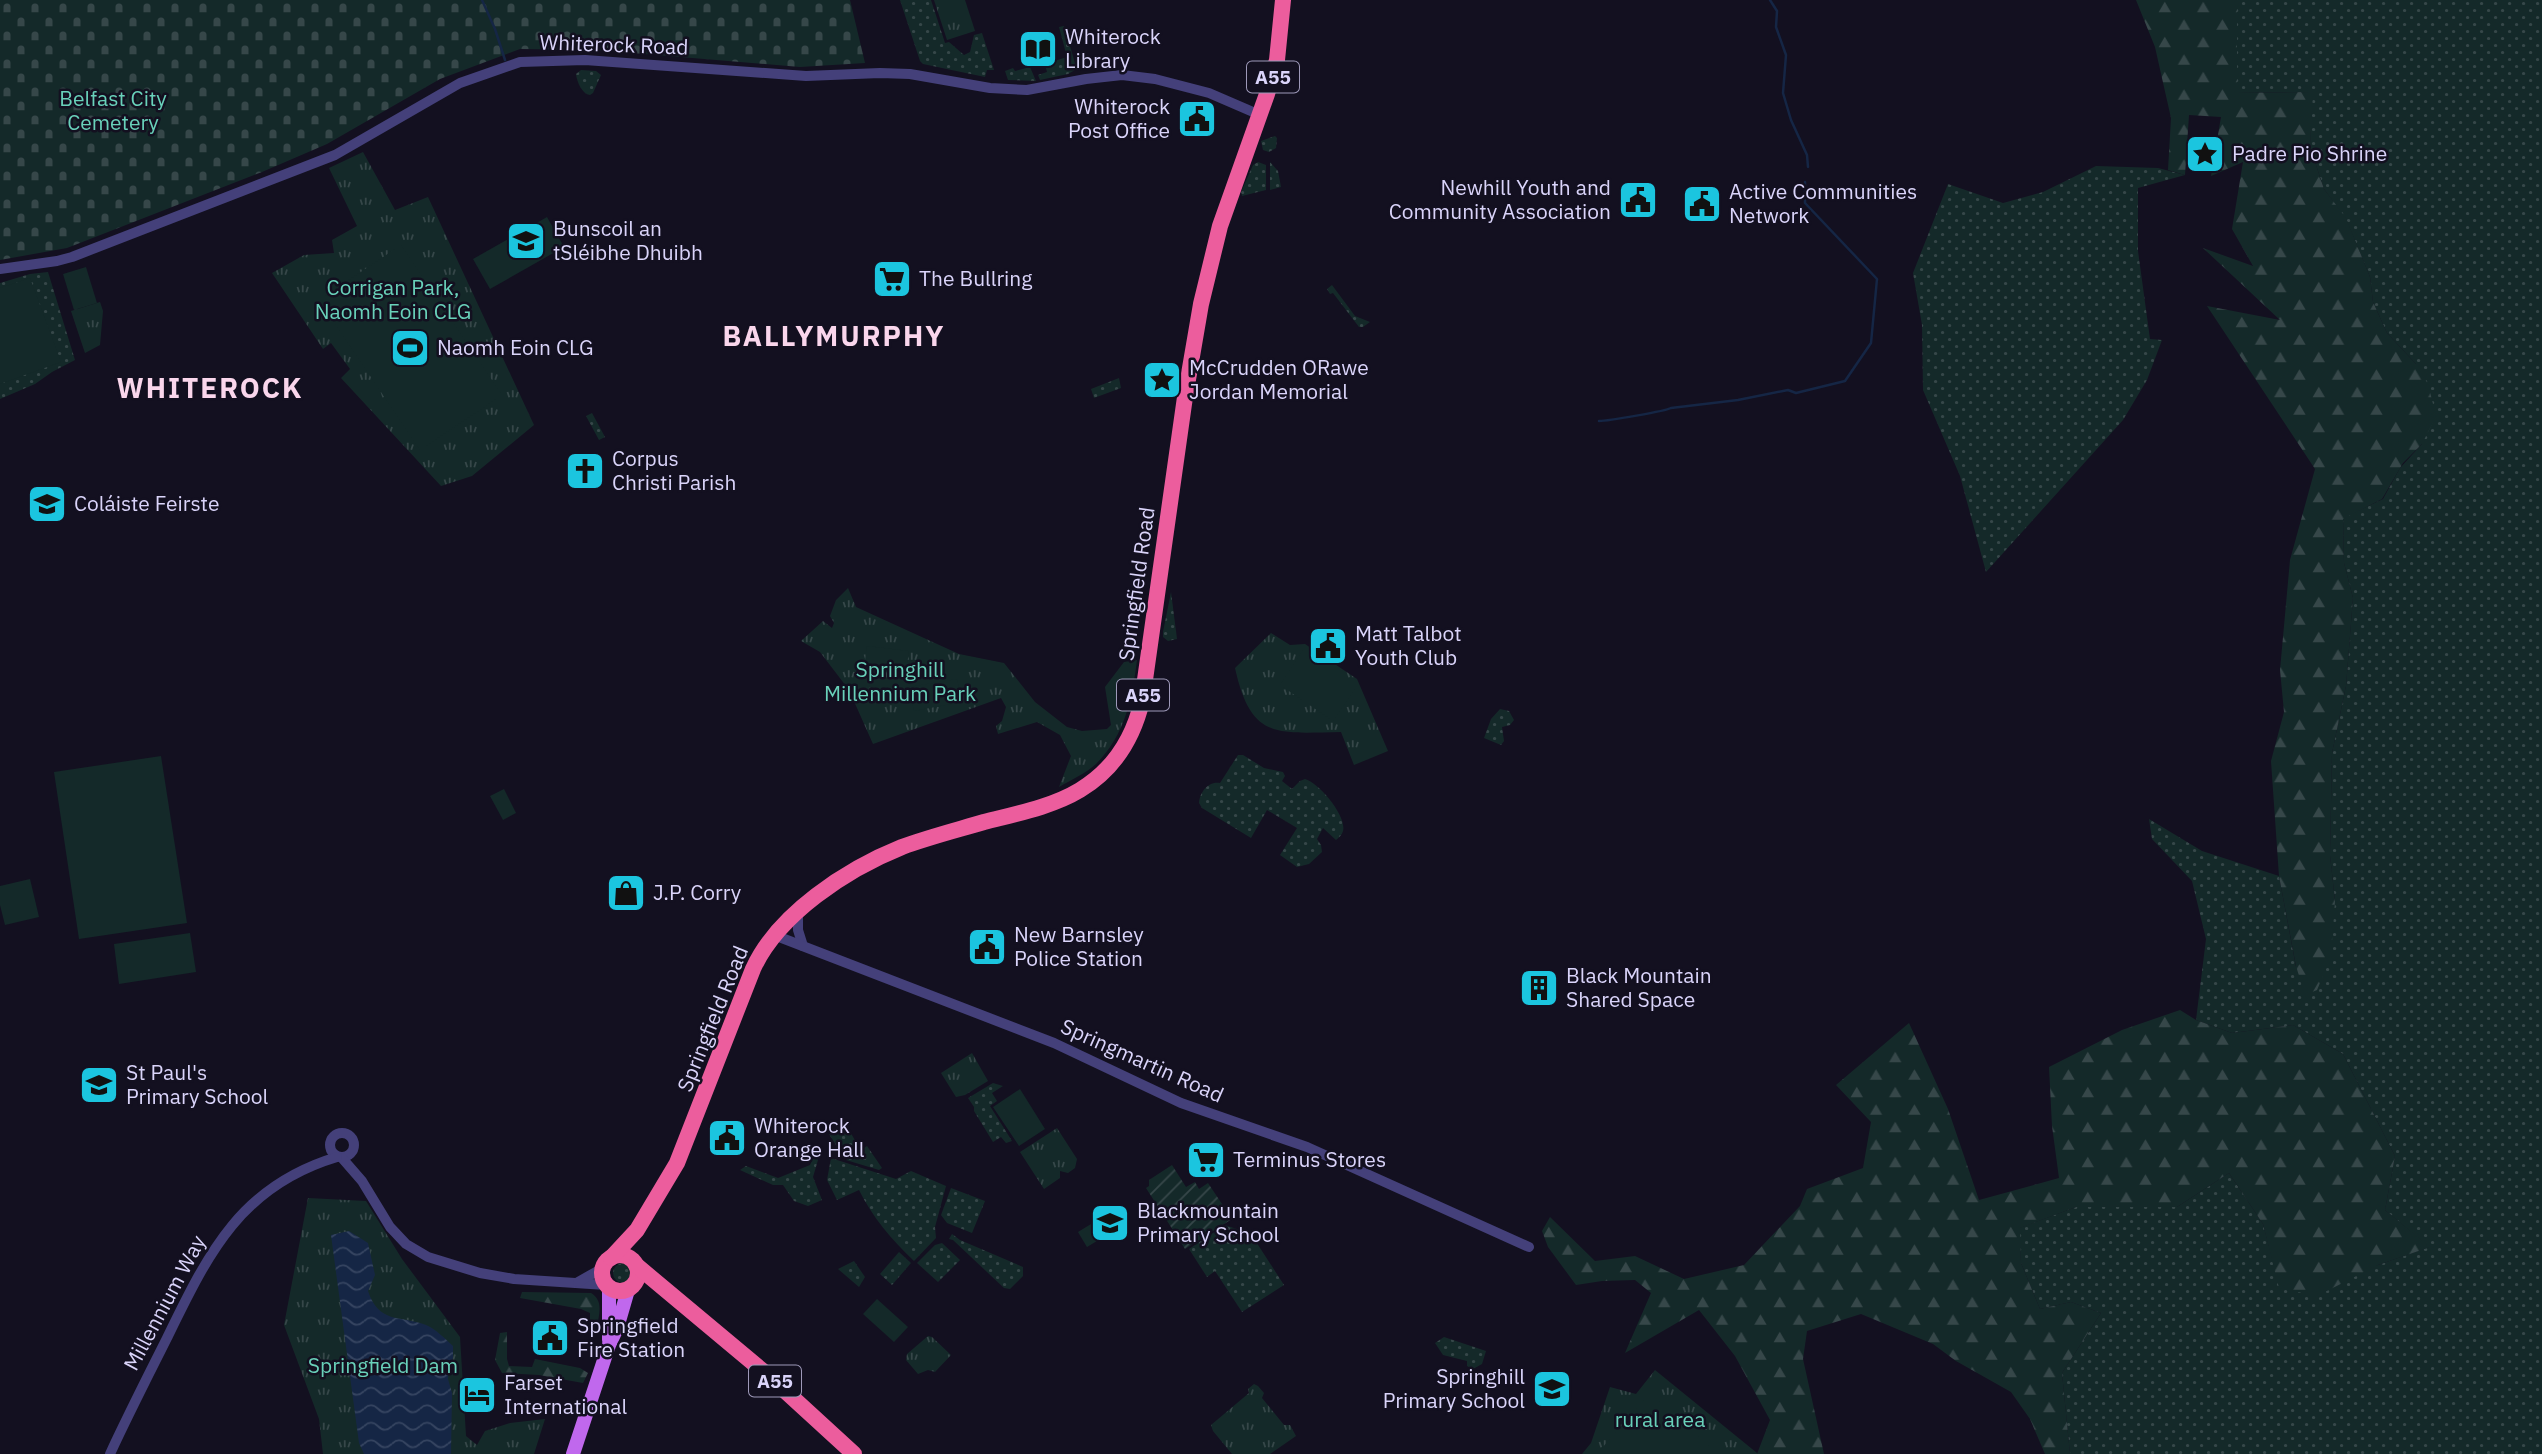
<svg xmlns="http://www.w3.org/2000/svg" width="2542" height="1454" font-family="'IBM Plex Sans',sans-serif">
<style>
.grass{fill:url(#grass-dots)}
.forest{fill:url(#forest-firs)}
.cemetery{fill:url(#cemetery-stones)}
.park{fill:url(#park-tufts)}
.garden{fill:url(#garden-furrows)}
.pitch{fill:#142929}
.water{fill:url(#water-waves)}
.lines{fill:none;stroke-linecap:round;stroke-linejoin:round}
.stream{stroke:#152645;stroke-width:2.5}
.minor{stroke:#44407a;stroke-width:10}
.major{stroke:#c068ed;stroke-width:14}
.highway{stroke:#ec5d9d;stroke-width:16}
.labels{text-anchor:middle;stroke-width:5;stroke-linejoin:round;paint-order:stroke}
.shield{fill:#131020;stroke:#9e99b9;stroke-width:2}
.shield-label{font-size:19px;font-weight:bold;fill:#dad4fa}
.poi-label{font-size:21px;fill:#dad4fa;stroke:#131020;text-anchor:start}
.street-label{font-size:21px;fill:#dad4fa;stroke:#131020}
.park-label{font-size:21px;fill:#69d1ba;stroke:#131020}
.district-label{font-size:28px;font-weight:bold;letter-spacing:2px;fill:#fad6ec;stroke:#131020}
</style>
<defs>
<pattern id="grass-dots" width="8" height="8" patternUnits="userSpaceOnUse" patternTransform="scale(1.75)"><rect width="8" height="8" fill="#142929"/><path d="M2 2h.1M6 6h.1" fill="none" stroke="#364749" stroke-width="1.8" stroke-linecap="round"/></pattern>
<pattern id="forest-firs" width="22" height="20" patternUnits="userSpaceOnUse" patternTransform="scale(1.75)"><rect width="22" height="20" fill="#142929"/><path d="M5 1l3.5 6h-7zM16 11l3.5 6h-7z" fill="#364749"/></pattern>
<pattern id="cemetery-stones" width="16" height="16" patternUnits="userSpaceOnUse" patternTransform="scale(1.75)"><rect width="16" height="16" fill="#142929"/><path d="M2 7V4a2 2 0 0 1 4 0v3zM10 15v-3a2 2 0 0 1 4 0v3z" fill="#364749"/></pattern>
<pattern id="park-tufts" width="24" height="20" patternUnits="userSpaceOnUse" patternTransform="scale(1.75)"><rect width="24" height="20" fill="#142929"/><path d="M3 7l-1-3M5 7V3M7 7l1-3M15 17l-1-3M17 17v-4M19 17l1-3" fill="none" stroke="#364749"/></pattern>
<pattern id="garden-furrows" width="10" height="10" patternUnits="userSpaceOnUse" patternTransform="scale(1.75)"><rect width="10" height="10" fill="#142929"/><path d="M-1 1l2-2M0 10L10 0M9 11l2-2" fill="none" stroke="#364749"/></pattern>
<pattern id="water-waves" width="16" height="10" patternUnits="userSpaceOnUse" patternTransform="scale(1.75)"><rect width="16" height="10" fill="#152645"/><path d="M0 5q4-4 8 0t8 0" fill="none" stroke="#364561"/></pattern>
</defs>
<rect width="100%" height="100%" fill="#131020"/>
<g class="grass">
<path d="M 900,0 L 931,0 L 945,43 L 949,42 L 964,55 L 970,52 L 974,35 L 982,33 L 994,70 L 987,70 L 985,77 L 923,64 L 920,61 Z"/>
<path d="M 2237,0 L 2542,0 L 2542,1454 L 2070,1454 L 2062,1373 L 2101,1313 L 2071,1302 L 2040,1309 L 2021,1263 L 2019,1228 L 2076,1207 L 2177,1207 L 2229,1173 L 2263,1224 L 2280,1288 L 2378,1265 L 2429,1247 L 2385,1210 L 2395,1156 L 2343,1054 L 2293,1025 L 2232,1033 L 2196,1020 L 2206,939 L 2192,881 L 2152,839 L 2149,819 L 2202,851 L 2279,876 L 2296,967 L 2335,901 L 2330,855 L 2332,753 L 2346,686 L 2353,598 L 2344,563 L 2343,518 L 2383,499 L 2400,468 L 2422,444 L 2416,364 L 2387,333 L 2373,302 L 2370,277 L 2346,219 L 2324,189 L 2310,147 L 2312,92 L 2237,93 Z"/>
<path d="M 1064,26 L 1075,63 L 1075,70 L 1068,74 L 1040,80 L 1038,75 L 1047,72 L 1045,64 L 1067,57 L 1059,27 Z"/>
<path d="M 1030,67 L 1036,81 L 1008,80 L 1005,71 L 1013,68 L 1015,71 Z"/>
<path d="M 581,70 L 596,71 L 601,75 L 593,93 L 590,95 C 582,94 577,82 576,74 Z"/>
<path d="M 1275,136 L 1277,138 L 1276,148 L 1269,152 L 1263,150 L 1261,141 Z"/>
<path d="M 1258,162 L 1266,165 L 1266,190 L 1242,196 L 1241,192 L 1253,165 Z"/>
<path d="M 1270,162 L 1278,171 L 1281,187 L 1270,190 Z"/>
<path d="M 2096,166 L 2158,168 L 2185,175 L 2138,188 L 2138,251 L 2150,339 L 2162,340 L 2147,380 L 2123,420 L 1986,572 L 1960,476 L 1923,390 L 1922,325 L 1913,273 L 1948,184 L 2003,203 L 2043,192 Z"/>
<path d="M 48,272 L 75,360 L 52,372 L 35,384 L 0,399 L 0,283 L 30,274 Z"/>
<path d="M 1332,285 L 1355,316 L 1370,322 L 1363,327 L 1359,327 L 1333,293 L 1330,294 L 1327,289 Z"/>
<path d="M 1119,378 L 1121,388 L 1094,398 L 1091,389 Z"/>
<path d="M 592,413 L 605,437 L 599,440 L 586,416 Z"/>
<path d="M 1171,592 L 1177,639 L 1168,641 L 1163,637 L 1163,632 Z"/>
<path d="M 1500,709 L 1509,711 L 1514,720 L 1510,725 L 1502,727 L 1504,741 L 1501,745 L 1484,738 L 1491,719 Z"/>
<path d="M 1238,755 L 1243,755 L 1264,768 L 1283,772 L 1285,776 L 1282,781 L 1292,789 L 1300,781 L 1305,779 C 1319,783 1347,816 1343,831 C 1342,835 1339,837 1336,840 L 1323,828 L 1317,839 L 1321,845 L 1322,852 L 1309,864 L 1297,867 L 1280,855 L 1297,828 L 1267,810 L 1251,838 L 1202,808 L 1199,803 C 1200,792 1208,781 1220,783 Z"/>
<path d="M 993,1083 L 1003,1086 L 992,1093 L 997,1101 L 990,1106 L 1012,1141 L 1006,1143 L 1001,1137 L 993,1142 L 974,1111 L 974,1107 L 968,1098 Z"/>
<path d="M 846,1125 L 859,1147 L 846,1155 L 841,1153 L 829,1134 Z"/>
<path d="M 867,1146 L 882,1168 L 879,1170 L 846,1160 Z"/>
<path d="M 815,1153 L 818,1160 L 813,1177 L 822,1200 L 808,1206 L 794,1201 L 783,1185 L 773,1185 L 740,1170 L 746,1166 L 778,1178 L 810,1165 Z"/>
<path d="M 831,1158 L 896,1179 L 911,1171 L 946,1186 L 935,1227 L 936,1238 L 914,1261 C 891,1239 873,1218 859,1190 L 837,1200 L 827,1180 Z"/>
<path d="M 951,1188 L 985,1201 L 972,1233 L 947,1223 L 941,1215 Z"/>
<path d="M 1225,1225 L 1251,1234 L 1284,1285 L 1242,1312 L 1215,1271 L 1207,1277 L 1189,1249 Z"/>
<path d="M 952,1234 L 960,1240 L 1023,1267 L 1023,1276 L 1010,1289 L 1004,1288 L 953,1240 L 949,1239 Z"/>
<path d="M 942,1243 L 960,1260 L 938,1282 L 917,1263 L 935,1245 Z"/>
<path d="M 899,1252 L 911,1263 L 892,1285 L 880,1274 Z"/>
<path d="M 854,1261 L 865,1277 L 859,1287 L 838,1269 Z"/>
<circle cx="623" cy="1273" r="10"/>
<path d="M 1444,1337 L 1486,1351 L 1482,1364 L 1473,1369 L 1467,1366 L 1467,1361 L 1443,1355 L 1435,1343 Z"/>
</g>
<g class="forest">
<path d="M 2136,0 L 2237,0 L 2237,93 L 2313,92 L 2310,147 L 2324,189 L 2346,218 L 2370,277 L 2373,302 L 2387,333 L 2416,364 L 2428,384 L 2436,416 L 2422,444 L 2403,463 L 2382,499 L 2343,519 L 2344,563 L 2353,598 L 2346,686 L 2332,753 L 2330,855 L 2335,901 L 2331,957 L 2317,990 L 2305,995 L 2296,966 L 2279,876 L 2271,761 L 2284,712 L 2280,670 L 2290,560 L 2315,469 L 2207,306 L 2280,320 L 2203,248 L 2253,266 L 2232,229 L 2243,162 L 2211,176 L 2221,117 L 2189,115 L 2185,175 L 2168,170 L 2171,118 L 2155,47 Z"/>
<path d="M 2180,1010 L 2196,1020 L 2232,1033 L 2293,1025 L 2343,1054 L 2395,1156 L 2385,1210 L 2430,1247 L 2378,1265 L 2317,1296 L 2279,1288 L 2263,1224 L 2229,1173 L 2177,1207 L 2076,1207 L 2020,1228 L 2021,1263 L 2040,1309 L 2071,1302 L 2101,1313 L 2062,1373 L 2070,1454 L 2045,1454 L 2030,1419 L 2011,1392 L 1956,1361 L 1933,1344 L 1861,1314 L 1807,1331 L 1803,1359 L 1824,1454 L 1757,1454 L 1770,1420 L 1735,1356 L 1699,1310 L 1625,1353 L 1651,1293 L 1635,1280 L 1602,1281 L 1576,1285 L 1548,1247 L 1542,1231 L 1550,1217 L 1595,1261 L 1635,1256 L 1684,1279 L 1744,1265 L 1800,1206 L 1807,1189 L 1863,1168 L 1871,1122 L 1836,1085 L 1909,1023 L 1948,1109 L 1979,1200 L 2059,1178 L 2052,1126 L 2049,1067 L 2122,1030 Z"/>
<path d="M 522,1292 L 591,1293 C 602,1300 600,1310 598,1322 L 590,1320 L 590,1313 L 581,1309 L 520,1298 Z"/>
<path d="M 507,1332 L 507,1359 L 509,1366 L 532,1367 L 535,1359 L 580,1368 L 588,1373 L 583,1383 L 539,1375 L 502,1373 L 495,1360 L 500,1333 Z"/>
</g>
<path class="cemetery" d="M 0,0 L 850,0 L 865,63 L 800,67 L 597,50 L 520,49 L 440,79 L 327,144 L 262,172 L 67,248 L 0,260 Z"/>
<g class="park">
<path d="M 934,0 L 965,0 L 975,31 L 947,40 Z"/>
<path d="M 363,152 L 395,210 L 428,197 L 534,425 L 472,476 L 441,486 L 341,378 L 350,369 L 331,343 L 323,349 L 272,273 L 304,255 L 334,253 L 332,240 L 357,226 L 329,168 Z"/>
<path d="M 100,302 L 103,311 L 100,345 L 85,353 L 71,311 Z"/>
<path d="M 848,588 L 856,607 L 959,654 L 1004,663 L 1035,702 L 1067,727 L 1082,731 L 1107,729 L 1111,725 L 1105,687 L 1124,662 L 1137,660 C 1132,699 1125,735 1096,764 C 1086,773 1071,780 1059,787 L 1071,756 L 1060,735 L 1037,722 L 998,734 L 996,726 L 1002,721 L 1006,707 L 1001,698 L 873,744 L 849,690 L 820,652 L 801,641 L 823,621 L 832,628 L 834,623 L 830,616 L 836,600 Z"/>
<path d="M 1271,633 L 1290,645 L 1305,644 L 1357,679 L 1388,751 L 1354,765 L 1341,732 C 1276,733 1251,740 1235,668 Z"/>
<path d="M 972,1053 L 988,1081 L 965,1095 L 956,1097 L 941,1073 Z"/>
<path d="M 1057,1128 L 1077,1159 L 1075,1168 L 1068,1173 L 1060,1171 L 1060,1178 L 1044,1189 L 1020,1152 Z"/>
<path d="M 308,1198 L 366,1201 L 402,1259 L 460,1337 L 466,1436 L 477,1445 L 485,1431 L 510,1423 L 545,1419 L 534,1454 L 323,1454 L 319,1419 L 284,1325 Z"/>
<path d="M 1101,1218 L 1110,1233 L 1087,1247 L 1078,1232 Z"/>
<path d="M 928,1336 L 932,1337 L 951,1355 L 935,1372 L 928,1370 L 918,1374 L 906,1360 L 907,1354 Z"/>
<path d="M 1655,1370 L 1757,1453 L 1757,1454 L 1582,1454 L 1591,1443 L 1610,1387 L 1636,1394 Z"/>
<path d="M 1254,1384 L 1258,1386 L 1264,1393 L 1262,1398 L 1284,1425 L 1290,1425 L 1296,1436 L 1270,1454 L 1232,1454 L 1213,1431 L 1211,1425 L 1249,1393 L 1248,1389 Z"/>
</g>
<path class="garden" d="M 1172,1165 L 1186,1187 L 1195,1182 L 1199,1189 L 1208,1183 L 1232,1219 L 1185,1249 L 1146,1188 L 1149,1186 L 1149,1180 Z"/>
<g class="pitch">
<path d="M 547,217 L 564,247 L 490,289 L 473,259 Z"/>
<path d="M 401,245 L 502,395 L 420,450 L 319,300 Z"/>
<path d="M 86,267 L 97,303 L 74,310 L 63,274 Z"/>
<path d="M 30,278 L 61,362 L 0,384 L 0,288 Z"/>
<path d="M 867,646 L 909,651 L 906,672 L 864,668 Z"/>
<path d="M 1303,650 L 1357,686 L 1333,721 L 1280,685 Z"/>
<path d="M 957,679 L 962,702 L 914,711 L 909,687 Z"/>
<path d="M 161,756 L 187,923 L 79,939 L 54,772 Z"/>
<path d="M 504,789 L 516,813 L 503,820 L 490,796 Z"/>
<path d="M 30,879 L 39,917 L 5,925 L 0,905 L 0,886 Z"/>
<path d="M 190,933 L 196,972 L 119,984 L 114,944 Z"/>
<path d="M 1020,1089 L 1045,1129 L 1019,1146 L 993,1107 Z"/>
<path d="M 877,1299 L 908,1327 L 894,1342 L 863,1314 Z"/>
<path d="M 1650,1393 L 1718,1454 L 1609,1454 L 1602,1448 Z"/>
</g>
<path class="water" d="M 349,1231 L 368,1243 L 375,1275 L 368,1291 C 379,1324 399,1315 426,1325 C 436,1329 445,1339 453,1346 L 453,1358 L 449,1367 L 448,1379 L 452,1393 L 451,1454 L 364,1454 L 359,1443 L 331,1235 Z"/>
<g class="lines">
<g class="stream">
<path d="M 482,0 L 495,29 L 505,60"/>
<path d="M 1770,0 L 1777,11 L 1776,27 L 1786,55 L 1783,93 L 1791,120 L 1807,155 L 1808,167"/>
<path d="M 1599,421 C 1608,421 1666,411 1671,408 L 1738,400 L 1788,390 L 1796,393 L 1845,381 L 1871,343 L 1877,279 L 1805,203 L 1805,182"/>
</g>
<g class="minor">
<path d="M 0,269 L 57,261 L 72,257 L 335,155 L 460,83 L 520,62 L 585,60 L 806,76 L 880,73 L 910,74 L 990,88 L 1027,90 L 1086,79 L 1122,75 L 1155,79 L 1209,93 L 1260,115"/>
<path d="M 798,911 L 798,930 L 803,946"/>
<path d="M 774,935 L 1054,1043 L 1181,1103 L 1307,1147 L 1529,1247"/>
<circle cx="342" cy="1145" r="12"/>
<path d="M 342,1158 L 362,1181 L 390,1227 L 406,1244 L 428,1257 L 480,1273 L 514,1279 L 606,1285"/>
<path d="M 578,1282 L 603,1268"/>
<path d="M 110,1454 C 128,1415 148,1376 167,1338 C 208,1254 240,1186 337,1157"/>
</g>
<g class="major">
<path d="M 609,1340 L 609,1287"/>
<path d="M 573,1454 L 609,1345 L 617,1328 L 628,1290"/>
</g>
<g class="highway">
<circle cx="620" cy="1273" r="18"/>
<path d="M 611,1258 L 637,1230 L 677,1163 L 753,969 C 778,914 847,869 902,847 C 929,837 957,830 984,822 C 1015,814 1052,807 1080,790 C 1113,770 1133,739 1142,701 L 1185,397 L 1201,304 L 1220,226 L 1267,94 L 1277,60 L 1283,0"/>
<path d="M 636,1265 L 770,1377 L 854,1454"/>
</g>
</g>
<defs>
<g id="library-square" transform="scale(2.0125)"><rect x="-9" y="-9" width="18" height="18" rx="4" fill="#1bc5df" stroke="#131020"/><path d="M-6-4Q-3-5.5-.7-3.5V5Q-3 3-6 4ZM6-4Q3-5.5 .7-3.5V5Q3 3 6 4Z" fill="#111"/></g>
<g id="civic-square" transform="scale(2.0125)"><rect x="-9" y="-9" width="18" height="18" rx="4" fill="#1bc5df" stroke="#131020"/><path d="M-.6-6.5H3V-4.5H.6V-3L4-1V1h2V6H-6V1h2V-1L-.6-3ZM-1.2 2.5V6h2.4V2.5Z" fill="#111"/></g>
<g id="sight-square" transform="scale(2.0125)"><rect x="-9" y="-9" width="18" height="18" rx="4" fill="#1bc5df" stroke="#131020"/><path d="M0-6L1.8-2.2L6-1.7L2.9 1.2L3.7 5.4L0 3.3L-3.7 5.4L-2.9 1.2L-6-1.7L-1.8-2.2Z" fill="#111"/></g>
<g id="school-square" transform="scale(2.0125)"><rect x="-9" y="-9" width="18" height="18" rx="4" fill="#1bc5df" stroke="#131020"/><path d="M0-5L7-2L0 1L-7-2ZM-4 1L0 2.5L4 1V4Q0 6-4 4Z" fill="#111"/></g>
<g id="supermarket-square" transform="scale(2.0125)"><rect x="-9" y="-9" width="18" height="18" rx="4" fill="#1bc5df" stroke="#131020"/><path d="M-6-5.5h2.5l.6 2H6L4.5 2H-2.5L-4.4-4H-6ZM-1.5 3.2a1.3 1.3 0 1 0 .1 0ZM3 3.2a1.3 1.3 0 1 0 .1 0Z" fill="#111"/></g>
<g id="stadium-square" transform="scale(2.0125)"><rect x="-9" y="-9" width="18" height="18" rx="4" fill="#1bc5df" stroke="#131020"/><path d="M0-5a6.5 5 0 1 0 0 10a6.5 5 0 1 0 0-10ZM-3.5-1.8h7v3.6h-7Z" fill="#111"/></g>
<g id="church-square" transform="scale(2.0125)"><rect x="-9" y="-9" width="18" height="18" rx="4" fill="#1bc5df" stroke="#131020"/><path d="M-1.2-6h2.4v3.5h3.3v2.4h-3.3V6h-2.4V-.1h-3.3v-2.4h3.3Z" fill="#111"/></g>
<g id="shop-square" transform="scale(2.0125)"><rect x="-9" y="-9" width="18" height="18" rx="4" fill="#1bc5df" stroke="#131020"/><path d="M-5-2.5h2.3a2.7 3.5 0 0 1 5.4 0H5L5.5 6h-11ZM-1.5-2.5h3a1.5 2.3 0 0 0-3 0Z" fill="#111"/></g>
<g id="building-square" transform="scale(2.0125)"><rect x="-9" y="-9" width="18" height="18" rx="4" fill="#1bc5df" stroke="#131020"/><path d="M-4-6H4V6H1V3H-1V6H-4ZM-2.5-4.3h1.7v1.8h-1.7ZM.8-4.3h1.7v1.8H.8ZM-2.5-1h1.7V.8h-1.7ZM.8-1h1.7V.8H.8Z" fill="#111"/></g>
<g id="hotel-square" transform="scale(2.0125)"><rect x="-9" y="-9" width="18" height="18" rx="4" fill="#1bc5df" stroke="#131020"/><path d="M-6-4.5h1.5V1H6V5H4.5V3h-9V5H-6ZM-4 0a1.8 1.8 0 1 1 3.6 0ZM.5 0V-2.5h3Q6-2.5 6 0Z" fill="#111"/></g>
</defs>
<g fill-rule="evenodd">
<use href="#library-square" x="1038" y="49"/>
<use href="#civic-square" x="1197" y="119"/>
<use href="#sight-square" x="2205" y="154"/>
<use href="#civic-square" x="1638" y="200"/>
<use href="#civic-square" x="1702" y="204"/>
<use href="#school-square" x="526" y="241"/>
<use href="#supermarket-square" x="892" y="279"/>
<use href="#stadium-square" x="410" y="348"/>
<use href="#sight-square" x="1162" y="380"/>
<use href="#church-square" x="585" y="471"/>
<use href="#school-square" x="47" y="504"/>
<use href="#civic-square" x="1328" y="646"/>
<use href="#shop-square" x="626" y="893"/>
<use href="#civic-square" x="987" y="947"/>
<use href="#building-square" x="1539" y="988"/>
<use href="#school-square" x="99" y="1085"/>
<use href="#civic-square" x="727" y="1138"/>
<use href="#supermarket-square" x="1206" y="1160"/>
<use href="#school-square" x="1110" y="1223"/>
<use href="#civic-square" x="550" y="1338"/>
<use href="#school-square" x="1552" y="1389"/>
<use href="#hotel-square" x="477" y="1395"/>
</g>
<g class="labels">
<g class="shield">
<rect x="1247" y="61.5" width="52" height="31" rx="5"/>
<rect x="1117" y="679.5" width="52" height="31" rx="5"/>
<rect x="749" y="1365.5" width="52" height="31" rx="5"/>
</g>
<g class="shield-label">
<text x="1273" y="84">A55</text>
<text x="1143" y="702">A55</text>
<text x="775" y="1388">A55</text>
</g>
<g class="poi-label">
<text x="1065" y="44">Whiterock<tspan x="1065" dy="24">Library</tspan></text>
<text x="1170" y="114" text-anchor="end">Whiterock<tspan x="1170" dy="24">Post Office</tspan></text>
<text x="2232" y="161">Padre Pio Shrine</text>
<text x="1611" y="195" text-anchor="end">Newhill Youth and<tspan x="1611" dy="24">Community Association</tspan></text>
<text x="1729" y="199">Active Communities<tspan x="1729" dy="24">Network</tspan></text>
<text x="553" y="236">Bunscoil an<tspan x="553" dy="24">tSléibhe Dhuibh</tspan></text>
<text x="919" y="286">The Bullring</text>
<text x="437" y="355">Naomh Eoin CLG</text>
<text x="1189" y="375">McCrudden ORawe<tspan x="1189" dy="24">Jordan Memorial</tspan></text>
<text x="612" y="466">Corpus<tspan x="612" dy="24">Christi Parish</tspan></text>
<text x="74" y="511">Coláiste Feirste</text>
<text x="1355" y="641">Matt Talbot<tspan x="1355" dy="24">Youth Club</tspan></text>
<text x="653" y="900">J.P. Corry</text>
<text x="1014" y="942">New Barnsley<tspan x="1014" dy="24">Police Station</tspan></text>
<text x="1566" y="983">Black Mountain<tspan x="1566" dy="24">Shared Space</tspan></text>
<text x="126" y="1080">St Paul's<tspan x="126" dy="24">Primary School</tspan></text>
<text x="754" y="1133">Whiterock<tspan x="754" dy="24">Orange Hall</tspan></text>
<text x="1233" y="1167">Terminus Stores</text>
<text x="1137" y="1218">Blackmountain<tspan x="1137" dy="24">Primary School</tspan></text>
<text x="577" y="1333">Springfield<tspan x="577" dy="24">Fire Station</tspan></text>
<text x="1525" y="1384" text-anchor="end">Springhill<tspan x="1525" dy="24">Primary School</tspan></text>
<text x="504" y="1390">Farset<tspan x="504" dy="24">International</tspan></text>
</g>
<g class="street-label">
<text transform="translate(614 45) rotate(2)" y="7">Whiterock Road</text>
<text transform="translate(1137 584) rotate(-82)" y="7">Springfield Road</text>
<text transform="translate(713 1019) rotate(-68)" y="7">Springfield Road</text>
<text transform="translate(1142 1061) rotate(24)" y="7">Springmartin Road</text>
<text transform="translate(165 1303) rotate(-62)" y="7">Millennium Way</text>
</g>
<g class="park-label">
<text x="113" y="106">Belfast City<tspan x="113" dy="24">Cemetery</tspan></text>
<text x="393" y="295">Corrigan Park,<tspan x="393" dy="24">Naomh Eoin CLG</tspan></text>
<text x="900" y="677">Springhill<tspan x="900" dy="24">Millennium Park</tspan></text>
<text x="383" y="1373">Springfield Dam</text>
<text x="1660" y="1427">rural area</text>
</g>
<g class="district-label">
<text x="834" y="346">BALLYMURPHY</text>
<text x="210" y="398">WHITEROCK</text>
</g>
</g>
</svg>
